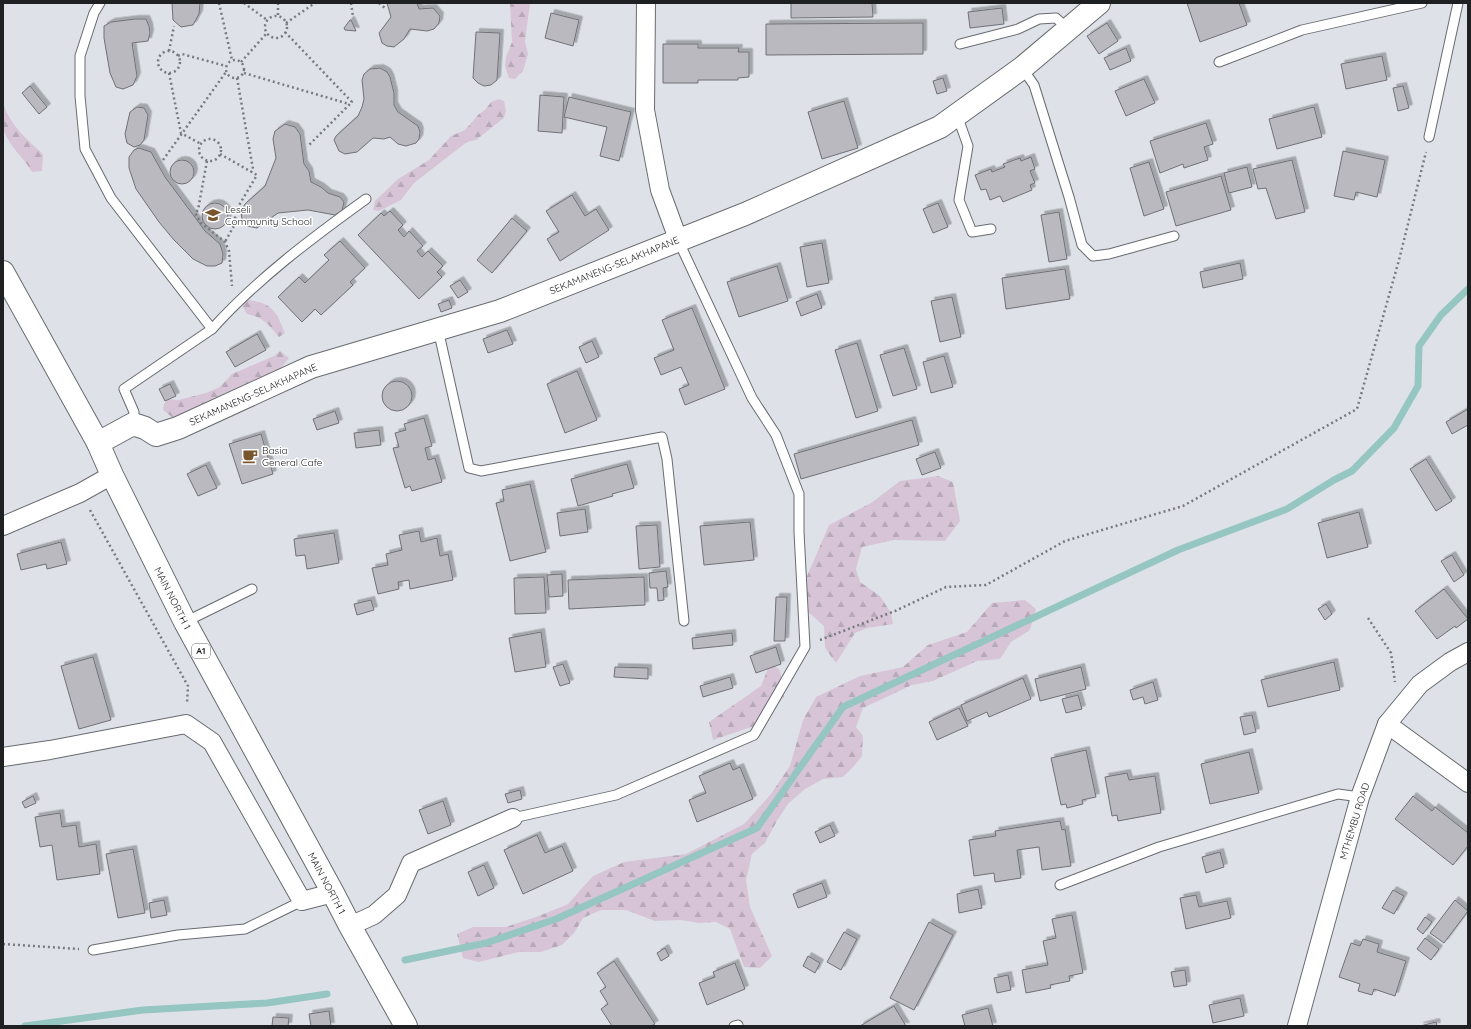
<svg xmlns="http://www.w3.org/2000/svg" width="1471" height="1029" font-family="Quicksand,sans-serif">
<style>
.forest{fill:url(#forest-firs)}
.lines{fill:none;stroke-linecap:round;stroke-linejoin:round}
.stream{stroke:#96c6c1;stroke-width:7}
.building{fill:#bab9c0;stroke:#717076;filter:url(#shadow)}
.lane-casing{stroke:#686b70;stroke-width:11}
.street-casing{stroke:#686b70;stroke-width:20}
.secondary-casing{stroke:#686b70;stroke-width:24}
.primary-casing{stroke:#686b70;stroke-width:24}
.path{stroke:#787a7e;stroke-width:2.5;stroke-dasharray:2 3;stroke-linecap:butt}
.lane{stroke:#fff;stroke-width:9}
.street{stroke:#fff;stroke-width:18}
.secondary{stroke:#fff;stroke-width:22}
.primary{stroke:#fff;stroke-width:22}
.labels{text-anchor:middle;stroke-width:3;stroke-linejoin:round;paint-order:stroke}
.shield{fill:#fff;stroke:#626364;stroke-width:1}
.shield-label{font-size:9px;font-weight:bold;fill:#1f2022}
.poi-label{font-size:10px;fill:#1f2022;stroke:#fff;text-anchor:start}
.street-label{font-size:10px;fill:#1f2022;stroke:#fff}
</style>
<defs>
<pattern id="forest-firs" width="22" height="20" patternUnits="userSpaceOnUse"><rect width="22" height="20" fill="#d7c5d7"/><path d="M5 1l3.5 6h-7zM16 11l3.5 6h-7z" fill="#b8a9b8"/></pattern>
<filter id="shadow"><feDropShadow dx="3.5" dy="-3.5" stdDeviation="0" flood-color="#0004"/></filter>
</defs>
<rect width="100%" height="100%" fill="#dee2e8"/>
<g class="forest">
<path d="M 510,3 L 530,3 L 525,41 L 528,54 L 523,71 L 515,79 L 509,78 L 505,66 L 506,57 L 512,42 Z"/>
<path d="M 499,99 L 504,101 L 506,111 L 504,118 L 476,140 L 467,142 L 414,183 L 401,200 L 379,211 L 373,210 L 375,201 L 398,179 L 429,160 L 451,136 L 465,130 L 479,114 L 485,110 L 491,102 Z"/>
<path d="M 3,103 C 10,125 26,139 43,154 L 42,171 L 32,172 C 24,158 9,146 4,131 C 1,123 3,111 3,103 Z"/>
<path d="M 248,300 C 273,303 276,311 285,333 L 279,337 C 268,324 264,318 247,314 L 242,306 Z"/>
<path d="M 280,351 L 289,358 L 280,369 L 257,381 L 223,394 L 212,404 L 173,418 L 163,410 L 164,404 L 168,399 L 178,400 L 206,393 L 220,387 L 232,374 L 274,356 Z"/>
<path d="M 938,476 L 953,482 L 960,521 L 945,541 L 894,540 L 862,547 L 856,569 L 860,582 L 880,596 L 891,613 L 893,624 L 867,628 L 855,633 L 836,663 L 825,648 L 824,626 L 806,610 L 803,594 L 807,576 L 829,525 L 871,503 L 900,481 Z"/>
<path d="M 1025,600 L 1036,609 L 1030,630 L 1011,642 L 1000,659 L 977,661 L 933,681 L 912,685 L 863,708 L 856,727 L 863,736 L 862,756 L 854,766 L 843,777 L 823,779 L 805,789 L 788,804 L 778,819 L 765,843 L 752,854 L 746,880 L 750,907 L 772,956 L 760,968 L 744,967 L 730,929 L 716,922 L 699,923 L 681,920 L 655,921 L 626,910 L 601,910 L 583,918 L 574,933 L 562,945 L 541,952 L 519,952 L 479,962 L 463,958 L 457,934 L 473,927 L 506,927 L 539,916 L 568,904 L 593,876 L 624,862 L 686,854 L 744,824 L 771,794 L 790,766 L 803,720 L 816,697 L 860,676 L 903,667 L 928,645 L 967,632 L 992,603 Z"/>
<path d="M 770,663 L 780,670 L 784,697 L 754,726 L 713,740 L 709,722 L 761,686 Z"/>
</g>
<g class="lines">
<g class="stream">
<path d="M 405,960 L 486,943 L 556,919 L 757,828 L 843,707 L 1178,550 L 1287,509 L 1334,480 L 1352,471 L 1394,428 L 1418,386 L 1419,346 L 1441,315 L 1468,289"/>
<path d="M 25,1026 L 143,1010 L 267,1003 L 327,994"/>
</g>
</g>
<g class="building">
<path d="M 172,3 L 200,3 L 199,14 L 193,25 L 181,27 L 173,20 Z"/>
<path d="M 387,3 L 417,3 L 419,9 L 433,8 L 440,16 L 439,23 L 434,29 L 427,31 L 410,29 L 404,39 L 394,47 L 387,46 L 382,43 L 379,33 L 391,17 Z"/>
<path d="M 791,3 L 872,3 L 873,17 L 791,18 Z"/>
<path d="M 1187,3 L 1239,3 L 1247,25 L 1200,42 Z"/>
<path d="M 1002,8 L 1004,24 L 970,28 L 968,12 Z"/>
<path d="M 551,13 L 579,20 L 573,46 L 545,38 Z"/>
<path d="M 135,19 L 146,19 L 149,26 L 150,33 L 148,41 L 132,43 L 137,76 L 133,85 L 123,89 L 116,87 L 110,73 L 104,38 L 104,26 L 111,22 Z"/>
<path d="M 350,20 L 351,20 L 356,31 L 345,30 L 344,28 Z"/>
<path d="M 923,23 L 923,54 L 766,55 L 766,24 Z"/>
<path d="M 1107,23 L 1118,41 L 1099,54 L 1087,36 Z"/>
<path d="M 476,32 L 500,33 L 497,80 L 491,85 L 484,86 L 478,83 L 473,78 Z"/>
<path d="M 663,44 L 698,44 L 698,48 L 739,48 L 738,52 L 749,52 L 749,77 L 738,78 L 738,80 L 698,80 L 698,83 L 663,83 Z"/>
<path d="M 1126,48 L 1131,61 L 1110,70 L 1104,58 Z"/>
<path d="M 1382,56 L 1387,80 L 1346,89 L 1341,64 Z"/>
<path d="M 380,68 L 387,72 L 390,77 L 394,93 L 394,105 L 398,112 L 418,126 L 420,132 L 419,139 L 416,143 L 406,146 L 398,144 L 390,137 L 384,139 L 373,138 L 357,152 L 345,154 L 339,151 L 334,140 L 336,136 L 358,116 L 362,107 L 364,99 L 362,80 L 364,74 L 370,69 Z"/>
<path d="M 943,78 L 947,91 L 937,94 L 933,81 Z"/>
<path d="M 1144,79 L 1155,103 L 1126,116 L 1115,91 Z"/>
<path d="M 30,86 L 47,107 L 39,114 L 22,93 Z"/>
<path d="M 1403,86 L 1409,108 L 1398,111 L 1393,88 Z"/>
<path d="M 540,95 L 564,97 L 562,133 L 538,131 Z"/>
<path d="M 569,97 L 631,112 L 619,161 L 600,156 L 607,127 L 564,117 Z"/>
<path d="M 844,101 L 858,148 L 822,159 L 808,112 Z"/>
<path d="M 137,107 L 144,108 L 148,115 L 144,140 L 140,145 L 134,147 L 127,143 L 125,134 L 130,112 Z"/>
<path d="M 1314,107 L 1322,137 L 1277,149 L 1269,119 Z"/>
<path d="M 1206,123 L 1213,144 L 1204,147 L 1208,160 L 1184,168 L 1183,164 L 1160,173 L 1150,141 Z"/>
<path d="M 285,124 L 295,127 L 300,134 L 304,164 L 309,171 L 311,182 L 321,187 L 328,193 L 340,197 L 344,202 L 342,211 L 335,215 L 308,210 L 278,213 L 257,228 L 247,226 L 242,220 L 241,211 L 245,204 L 265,186 L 276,158 L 273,139 L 275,131 Z"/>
<path d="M 139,148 L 151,152 L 165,177 L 197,220 L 205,231 L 220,244 L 223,254 L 222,263 L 215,266 L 207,266 L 193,259 L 174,240 L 159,222 L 136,189 L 129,168 L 129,157 L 134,150 Z"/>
<path d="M 1343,151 L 1385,160 L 1377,197 L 1356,192 L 1354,200 L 1334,196 Z"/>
<path d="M 1031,157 L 1035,169 L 1030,171 L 1035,183 L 1030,185 L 1032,190 L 1003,202 L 1000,196 L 990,200 L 986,189 L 981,190 L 975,175 L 991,169 L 992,172 L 1005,167 L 1003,164 L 1020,158 L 1021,161 Z"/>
<circle cx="182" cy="172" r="12"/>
<path d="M 1292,160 L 1305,212 L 1276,219 L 1266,188 L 1258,189 L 1253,169 Z"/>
<path d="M 1149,162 L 1164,209 L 1144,216 L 1130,168 Z"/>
<path d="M 1247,167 L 1252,187 L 1229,193 L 1224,173 Z"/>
<path d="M 1221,176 L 1231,210 L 1176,226 L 1166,192 Z"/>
<path d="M 572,195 L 585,216 L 596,209 L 609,230 L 560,261 L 547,239 L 559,232 L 546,211 Z"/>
<path d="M 938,203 L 948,227 L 933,233 L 923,209 Z"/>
<circle cx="215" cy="216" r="13"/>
<path d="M 390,211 L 403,225 L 398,230 L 404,237 L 409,231 L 423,246 L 417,251 L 422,257 L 428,251 L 443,266 L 437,272 L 442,277 L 419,299 L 358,235 L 381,213 L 384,216 Z"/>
<path d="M 1059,212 L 1067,259 L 1049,262 L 1041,215 Z"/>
<path d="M 512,218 L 527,231 L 492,273 L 477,260 Z"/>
<path d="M 340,241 L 365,268 L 350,282 L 353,285 L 321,315 L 315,309 L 302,322 L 278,297 L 299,277 L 305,283 L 329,260 L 324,255 Z"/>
<path d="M 822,243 L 829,283 L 807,287 L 800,247 Z"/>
<path d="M 1240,263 L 1243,279 L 1203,288 L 1200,272 Z"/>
<path d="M 777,266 L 788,301 L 739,317 L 727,282 Z"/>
<path d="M 1065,269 L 1070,299 L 1006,309 L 1002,278 Z"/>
<path d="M 460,280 L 468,292 L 458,298 L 450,286 Z"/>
<path d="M 817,294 L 822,308 L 801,316 L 796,302 Z"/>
<path d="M 952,297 L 961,337 L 940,342 L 931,301 Z"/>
<path d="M 449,300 L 452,308 L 441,312 L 438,304 Z"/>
<path d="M 692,308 L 725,389 L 685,405 L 679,389 L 689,385 L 681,367 L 661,375 L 654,358 L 674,350 L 662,320 Z"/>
<path d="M 507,330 L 513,344 L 488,353 L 483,339 Z"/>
<path d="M 257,334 L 266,350 L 235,367 L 226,352 Z"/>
<path d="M 592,341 L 599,357 L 586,363 L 579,347 Z"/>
<path d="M 857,343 L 878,411 L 856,418 L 835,350 Z"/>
<path d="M 904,348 L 917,389 L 893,396 L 880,355 Z"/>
<path d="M 944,356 L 953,387 L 931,393 L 923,362 Z"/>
<path d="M 577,371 L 597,420 L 565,433 L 547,384 Z"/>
<circle cx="397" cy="396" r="15"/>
<path d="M 170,384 L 176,396 L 165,401 L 159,389 Z"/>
<path d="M 1468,409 L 1468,425 L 1452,434 L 1446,422 Z"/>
<path d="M 335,411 L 339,423 L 317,430 L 313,419 Z"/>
<path d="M 424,418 L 432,446 L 425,448 L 428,460 L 435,458 L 442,482 L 412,491 L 410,486 L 405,488 L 393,448 L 399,447 L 395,433 L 406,430 L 404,424 Z"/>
<path d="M 912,420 L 919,445 L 801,479 L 794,454 Z"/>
<path d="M 379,430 L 381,445 L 356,448 L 354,433 Z"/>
<path d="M 261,434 L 273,474 L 242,484 L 229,444 Z"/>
<path d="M 935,452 L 941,468 L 922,475 L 916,459 Z"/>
<path d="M 1426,459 L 1452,501 L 1436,511 L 1410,469 Z"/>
<path d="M 627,464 L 634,488 L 612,494 L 613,496 L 578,506 L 571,479 Z"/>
<path d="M 206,465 L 217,488 L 198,496 L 187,474 Z"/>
<path d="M 530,484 L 546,552 L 510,561 L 496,503 L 504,501 L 502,490 Z"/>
<path d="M 585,509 L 588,532 L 560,536 L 557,513 Z"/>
<path d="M 1359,512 L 1368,547 L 1327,558 L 1318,523 Z"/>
<path d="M 750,522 L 754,560 L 704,565 L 700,526 Z"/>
<path d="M 657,525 L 660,567 L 639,569 L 636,526 Z"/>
<path d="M 419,531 L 421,542 L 437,538 L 440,556 L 448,554 L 453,580 L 410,589 L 409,580 L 398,582 L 399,589 L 378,594 L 372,568 L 388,565 L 386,554 L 402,550 L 399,535 Z"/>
<path d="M 334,533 L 339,563 L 307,569 L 305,555 L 296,556 L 294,539 Z"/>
<path d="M 61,542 L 67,564 L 47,569 L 46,564 L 21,570 L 17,554 Z"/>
<path d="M 1452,555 L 1464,575 L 1454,582 L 1441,561 Z"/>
<path d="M 666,571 L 668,587 L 663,588 L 664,600 L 658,601 L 657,588 L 650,588 L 649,573 Z"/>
<path d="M 562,574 L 563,596 L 549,597 L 547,575 Z"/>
<path d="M 544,577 L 546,613 L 515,614 L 514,578 Z"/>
<path d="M 644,577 L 645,605 L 569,609 L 568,580 Z"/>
<path d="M 1444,589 L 1468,619 L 1456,628 L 1455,626 L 1437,639 L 1415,611 Z"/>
<path d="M 776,597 L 787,597 L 785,641 L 774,641 Z"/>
<path d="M 371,600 L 374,610 L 357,615 L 354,604 Z"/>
<path d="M 1326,604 L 1332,614 L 1325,620 L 1318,609 Z"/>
<path d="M 541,632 L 546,667 L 515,672 L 509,638 Z"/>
<path d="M 732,633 L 733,645 L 693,649 L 692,638 Z"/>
<path d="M 776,647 L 781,664 L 756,673 L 750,656 Z"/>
<path d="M 93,657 L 111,720 L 79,729 L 61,666 Z"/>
<path d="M 1334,662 L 1340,690 L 1268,707 L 1261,680 Z"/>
<path d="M 563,664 L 570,683 L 560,686 L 553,667 Z"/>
<path d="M 615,667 L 648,668 L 648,679 L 614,677 Z"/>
<path d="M 1081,667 L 1086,689 L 1040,701 L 1035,679 Z"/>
<path d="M 730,677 L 733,688 L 703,697 L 700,686 Z"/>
<path d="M 1023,678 L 1031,699 L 989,717 L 987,712 L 967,721 L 961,705 Z"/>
<path d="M 1153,682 L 1158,700 L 1145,704 L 1143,697 L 1133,700 L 1130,690 Z"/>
<path d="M 1078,695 L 1082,709 L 1066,713 L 1062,699 Z"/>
<path d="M 959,708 L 968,726 L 937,740 L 929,722 Z"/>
<path d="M 1252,715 L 1256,732 L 1244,735 L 1240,717 Z"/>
<path d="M 1086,750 L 1096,797 L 1082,800 L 1083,804 L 1067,808 L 1066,804 L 1061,805 L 1051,758 Z"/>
<path d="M 1249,752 L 1259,793 L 1210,804 L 1201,764 Z"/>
<path d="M 730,763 L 733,770 L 740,767 L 753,799 L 697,822 L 689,800 L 706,793 L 699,776 Z"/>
<path d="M 1127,773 L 1129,780 L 1155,776 L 1161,813 L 1118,821 L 1117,815 L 1112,816 L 1105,777 Z"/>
<path d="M 520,790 L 522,799 L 508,803 L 505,794 Z"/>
<path d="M 33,796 L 36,803 L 25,808 L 22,802 Z"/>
<path d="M 1413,796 L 1432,811 L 1435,807 L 1468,833 L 1468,846 L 1453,865 L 1395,819 Z"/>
<path d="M 443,801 L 451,825 L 428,834 L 419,810 Z"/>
<path d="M 60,813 L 62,827 L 76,825 L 79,847 L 96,844 L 100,874 L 57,880 L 52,845 L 40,847 L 35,817 Z"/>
<path d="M 1060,821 L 1062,830 L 1065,829 L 1071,866 L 1042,870 L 1039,847 L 1017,850 L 1021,878 L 995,882 L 994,873 L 974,876 L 969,840 L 996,836 L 995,831 Z"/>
<path d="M 830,825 L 835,836 L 820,843 L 815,832 Z"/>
<path d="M 537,835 L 545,853 L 562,846 L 573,871 L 523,894 L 504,850 Z"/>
<path d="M 133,849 L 145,913 L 118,918 L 106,854 Z"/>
<path d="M 1220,852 L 1224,867 L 1206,873 L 1202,857 Z"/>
<path d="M 484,865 L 494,888 L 478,896 L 468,872 Z"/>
<path d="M 822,883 L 827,897 L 798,908 L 793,894 Z"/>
<path d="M 978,889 L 982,908 L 959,913 L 957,894 Z"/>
<path d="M 1393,890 L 1404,896 L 1394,914 L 1382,908 Z"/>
<path d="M 1196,895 L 1199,907 L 1227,901 L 1231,918 L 1186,929 L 1180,898 Z"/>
<path d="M 164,900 L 167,915 L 151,918 L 149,903 Z"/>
<path d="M 1455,900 L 1468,911 L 1444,943 L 1430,933 Z"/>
<path d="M 1072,915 L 1083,973 L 1069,976 L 1070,981 L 1050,985 L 1051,988 L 1026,993 L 1022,970 L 1048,965 L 1043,941 L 1056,938 L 1052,919 Z"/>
<path d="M 1425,917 L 1432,922 L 1423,934 L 1417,929 Z"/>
<path d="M 929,922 L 953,935 L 914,1010 L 890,998 Z"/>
<path d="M 844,932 L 857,939 L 841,970 L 827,962 Z"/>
<path d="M 1425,938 L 1439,949 L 1431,960 L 1417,949 Z"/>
<path d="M 1363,939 L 1379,944 L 1377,952 L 1406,961 L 1395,996 L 1374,989 L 1372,995 L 1358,991 L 1360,984 L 1339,977 L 1351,943 L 1360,946 Z"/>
<path d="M 665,948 L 669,956 L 661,961 L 657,953 Z"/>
<path d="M 808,956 L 820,963 L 815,973 L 803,966 Z"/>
<path d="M 614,961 L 655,1024 L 651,1026 L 612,1026 L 601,1009 L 608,1004 L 600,991 L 606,987 L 597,973 Z"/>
<path d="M 735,963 L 745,989 L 707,1005 L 699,983 L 715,977 L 713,972 Z"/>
<path d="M 1185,970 L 1187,985 L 1174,987 L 1171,972 Z"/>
<path d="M 1008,975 L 1011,990 L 997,993 L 994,978 Z"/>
<path d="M 1240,998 L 1244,1016 L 1213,1023 L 1209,1005 Z"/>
<path d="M 894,1006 L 906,1026 L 860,1026 Z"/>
<path d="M 988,1008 L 993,1026 L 965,1026 L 962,1015 Z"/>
<path d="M 329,1011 L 331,1026 L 311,1026 L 309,1014 Z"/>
<path d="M 273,1017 L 289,1018 L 288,1026 L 272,1026 Z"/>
<path d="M 1436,1022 L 1437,1026 L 1420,1026 Z"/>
</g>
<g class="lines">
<g class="lane-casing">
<g id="lane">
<path d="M 100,3 L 94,13 L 80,56 L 80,96 L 85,149 L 111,198 L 212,329 L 124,389 L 134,412 L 133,424"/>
<path d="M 960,44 L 1018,29 L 1039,19 L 1056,18 L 1068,29"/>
<path d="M 1219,62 L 1302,30 L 1422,3"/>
<path d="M 1022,68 L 1034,85 L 1069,197 L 1082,245 L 1093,256 L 1109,254 L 1174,236"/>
<path d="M 957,115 L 968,146 L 959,200 L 972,232 L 991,229"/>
<path d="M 1429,137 L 1458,3"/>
<path d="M 212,329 C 257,279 312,238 366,199"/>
<path d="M 438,329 L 469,468 L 481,471 L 662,437 L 667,459 L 684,621"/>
<path d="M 185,622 L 252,589"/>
<path d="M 513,818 L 616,795 L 754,735 L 805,647 L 799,532 L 799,494 L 776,435 L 752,398 L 678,240"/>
<path d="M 1060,885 L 1159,847 L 1338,794 L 1360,797"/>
<path d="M 93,950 L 178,935 L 245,929 L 302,901"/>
<path d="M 734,1026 L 738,1025"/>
</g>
</g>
<g class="street-casing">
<g id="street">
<path d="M 646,3 L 645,110 L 660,190 L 678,239"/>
<path d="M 3,526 L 80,493 L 112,475"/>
<path d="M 1387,724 L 1468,783"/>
<path d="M 3,757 L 50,750 L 186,724 L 212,742 L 302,901 L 333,893"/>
<path d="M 350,926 L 374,915 L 397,895 L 411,863 L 513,818"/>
<path d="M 1297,1026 L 1360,797 L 1387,724 L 1420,684 L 1450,662 L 1468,652"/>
</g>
</g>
<g class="secondary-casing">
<path id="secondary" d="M 98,443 L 133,424 L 145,428 L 156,435 L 178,428 L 311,367 L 500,311 L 745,214 L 940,127 L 1022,68 L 1099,3"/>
</g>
<g class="primary-casing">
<path id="primary" d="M 3,272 L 98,443 L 112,475 L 185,622 L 333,893 L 350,926 L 406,1026"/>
</g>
<g class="path">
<path d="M 219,3 L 232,60"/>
<path d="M 244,3 L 267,20"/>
<path d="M 278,3 L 278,16"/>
<path d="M 351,3 L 353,17"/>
<path d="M 379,3 L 385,8"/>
<circle cx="276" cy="27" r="11"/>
<path d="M 286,23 L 315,3"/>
<path d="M 285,32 L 352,102 L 309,145"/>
<path d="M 169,51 L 174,26"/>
<circle cx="169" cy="62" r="11"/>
<path d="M 178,56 L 182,54 L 226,66"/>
<circle cx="235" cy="69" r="9"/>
<path d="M 241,62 L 267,33"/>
<path d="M 169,73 L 181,133 L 201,144"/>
<path d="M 244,73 L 349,104"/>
<path d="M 237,78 L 253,169 L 251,172"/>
<circle cx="210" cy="150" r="11"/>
<path d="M 220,154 L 257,175 L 235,212 L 235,224 L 225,242"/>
<path d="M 163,160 L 226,72"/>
<path d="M 207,161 L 198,210 L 195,213 L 201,223 L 225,242 L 229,251 L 232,286"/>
<path d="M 90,510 L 188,686 L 187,704"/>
<path d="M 1368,618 L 1391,653 L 1395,682"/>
<path d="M 820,640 L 895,611 L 946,587 L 986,585 L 1065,541 L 1183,506 L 1357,409 L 1399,260 L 1426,152"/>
<path d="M 3,944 L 79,949"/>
</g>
<use href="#lane" class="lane"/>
<use href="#street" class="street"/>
<use href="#secondary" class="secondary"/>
<use href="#primary" class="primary"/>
</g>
<defs>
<g id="school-bare" transform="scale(1.2)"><path d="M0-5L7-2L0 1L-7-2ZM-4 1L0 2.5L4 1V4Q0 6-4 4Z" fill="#78552d" stroke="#fff" stroke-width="2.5" paint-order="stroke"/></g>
<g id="cafe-bare" transform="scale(1.2)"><path d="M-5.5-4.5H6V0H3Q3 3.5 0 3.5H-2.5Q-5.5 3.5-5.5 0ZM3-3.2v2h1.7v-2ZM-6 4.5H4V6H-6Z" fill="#78552d" stroke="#fff" stroke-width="2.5" paint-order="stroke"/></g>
</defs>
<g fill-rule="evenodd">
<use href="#school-bare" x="213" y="215"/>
<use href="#cafe-bare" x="250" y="456"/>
</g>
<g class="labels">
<rect class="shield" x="192" y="644" width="18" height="14" rx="3"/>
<g class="shield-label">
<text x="201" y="654">A1</text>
</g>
<g class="poi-label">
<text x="225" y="213">Leseli<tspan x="225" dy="12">Community School</tspan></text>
<text x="262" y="454">Basia<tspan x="262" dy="12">General Cafe</tspan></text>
</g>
<g class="street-label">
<text transform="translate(614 265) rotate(-22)" y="4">SEKAMANENG-SELAKHAPANE</text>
<text transform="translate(253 394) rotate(-24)" y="4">SEKAMANENG-SELAKHAPANE</text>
<text transform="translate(173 598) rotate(63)" y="4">MAIN NORTH 1</text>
<text transform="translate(1354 821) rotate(-73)" y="4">MTHEMBU ROAD</text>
<text transform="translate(327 883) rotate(62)" y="4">MAIN NORTH 1</text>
</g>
</g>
<rect width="1471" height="1029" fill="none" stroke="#1f2022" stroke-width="8"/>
</svg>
